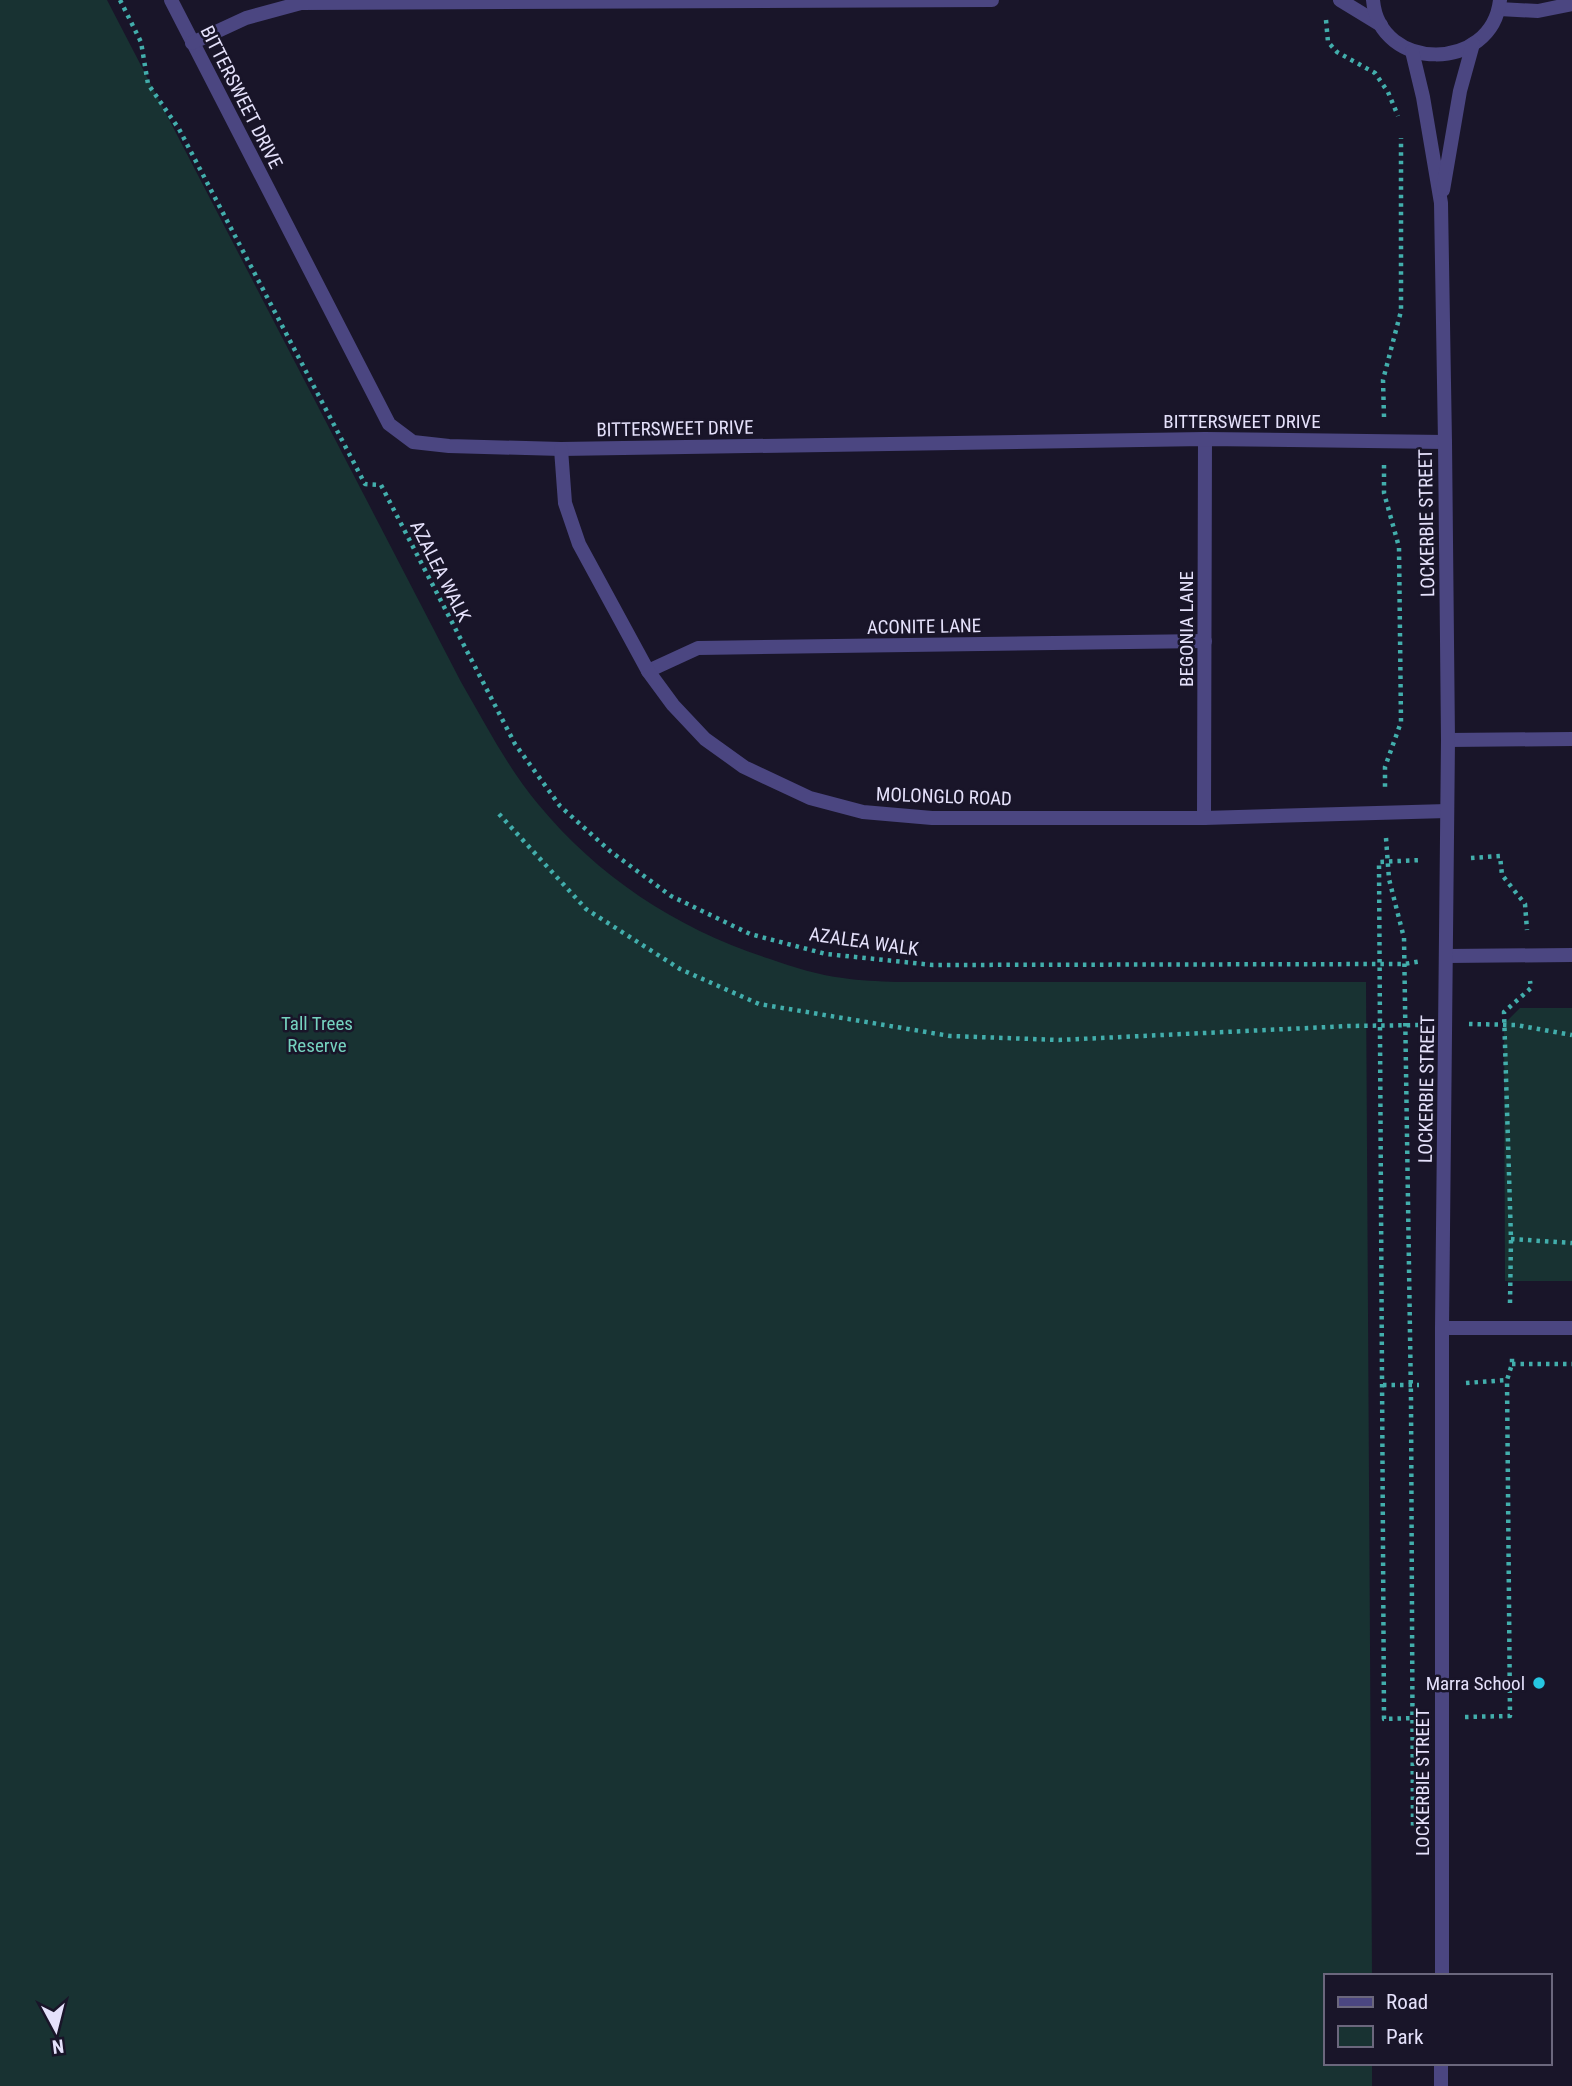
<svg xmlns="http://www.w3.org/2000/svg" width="1572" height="2086" font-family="'Roboto Condensed',sans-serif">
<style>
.green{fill:#183232}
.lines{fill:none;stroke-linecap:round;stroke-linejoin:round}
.path{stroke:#42aeac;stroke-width:4.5;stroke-dasharray:3.5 5;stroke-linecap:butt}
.service{stroke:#4b4681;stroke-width:14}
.minor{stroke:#4b4681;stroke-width:14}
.tertiary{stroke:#4b4681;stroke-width:14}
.poi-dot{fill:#26c6e1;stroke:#191529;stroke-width:2.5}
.labels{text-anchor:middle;stroke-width:5;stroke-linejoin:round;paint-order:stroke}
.street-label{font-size:19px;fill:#e5e1fb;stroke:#191529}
.park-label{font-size:19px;fill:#75d2bf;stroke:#191529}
.poi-label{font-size:19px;fill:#e5e1fb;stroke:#191529;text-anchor:end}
</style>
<rect width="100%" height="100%" fill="#191529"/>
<g class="green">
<path d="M 0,0 L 107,0 L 461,682 C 485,723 507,767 538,804 C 599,878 679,930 770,959 C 793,967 818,975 843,978 C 860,981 878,981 896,982 L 1366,982 L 1372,1976 L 1325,1976 L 1325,2063 L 1372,2063 L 1372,2086 L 0,2086 Z"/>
<path d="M 1520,1008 L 1572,1008 L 1572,1281 L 1505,1281 L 1504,1024 Z"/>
</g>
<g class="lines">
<g class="path">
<path d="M 120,0 L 141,42 L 148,84 L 179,129 L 365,484 L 381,485 L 515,744 L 560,806 L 610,851 L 671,896 L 750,934 L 826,954 L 933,965 L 1404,964 L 1422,961"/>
<path d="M 1326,20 L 1328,42 L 1337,52 L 1375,73 L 1388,92 L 1398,116"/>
<path d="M 1384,417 L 1383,380 L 1401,311 L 1401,138"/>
<path d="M 1384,465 L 1384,493 L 1399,547 L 1401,722 L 1385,767 L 1385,787"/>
<path d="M 499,814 L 586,909 L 680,969 L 759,1004 L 950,1036 L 1059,1040 L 1349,1026 L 1421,1025"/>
<path d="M 1386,838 L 1389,879 L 1404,938 L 1411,1399 L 1413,1828"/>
<path d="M 1471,858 L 1500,856 L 1502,875 L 1525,904 L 1527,930"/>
<path d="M 1469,1024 L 1516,1025 L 1572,1035"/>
<path d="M 1511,1239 L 1572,1243"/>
<path d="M 1510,1303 L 1511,1239 L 1504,1012 L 1531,988 L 1530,981"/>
<path d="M 1512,1364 L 1572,1364"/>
<path d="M 1466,1383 L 1507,1380 L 1512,1364 L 1512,1354"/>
<path d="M 1383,1385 L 1419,1385"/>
<path d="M 1465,1717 L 1510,1716 L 1507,1380"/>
<path d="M 1418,1718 L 1384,1719 L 1379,862 L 1421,860"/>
</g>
<g class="service">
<path d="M 648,671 L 698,648 L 1205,641"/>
<path d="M 1448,740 L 1572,739"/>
<path d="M 1204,818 L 1205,439"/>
</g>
<g class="minor">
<path d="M 171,0 L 389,424 L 413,442 L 449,446 L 561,449 L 1205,439 L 1445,442"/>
<path d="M 1340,0 L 1381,25"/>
<path d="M 1499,9 L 1538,11 L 1572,4"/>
<path d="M 192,43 L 246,18 L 301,3 L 992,0"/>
<path d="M 561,449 L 565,503 L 579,544 L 648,671 L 673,705 L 705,739 L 744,767 L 810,798 L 863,812 L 932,818 L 1204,818 L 1447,811"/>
<path d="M 1447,956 L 1572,955"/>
<path d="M 1442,1328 L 1572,1328"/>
</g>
<g class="tertiary">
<path d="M 1373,0 C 1379,72 1492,73 1500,0"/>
<path d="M 1412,51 L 1423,97 L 1441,203 L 1445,442 L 1448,740 L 1442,1328 L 1442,1976"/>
<path d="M 1443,190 L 1460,91 L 1473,44"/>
<path d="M 1441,2086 L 1441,2063"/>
</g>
</g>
<circle class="poi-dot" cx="1539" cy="1683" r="7"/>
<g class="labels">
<g class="street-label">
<text transform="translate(242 97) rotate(63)" y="7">BITTERSWEET DRIVE</text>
<text x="1242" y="428">BITTERSWEET DRIVE</text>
<text transform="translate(675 428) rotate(-1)" y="7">BITTERSWEET DRIVE</text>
<text transform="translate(1426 523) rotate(-91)" y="7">LOCKERBIE STREET</text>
<text transform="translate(441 571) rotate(63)" y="7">AZALEA WALK</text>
<text transform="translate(924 626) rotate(-1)" y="7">ACONITE LANE</text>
<text transform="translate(1186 629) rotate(-90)" y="7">BEGONIA LANE</text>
<text transform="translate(944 796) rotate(2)" y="7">MOLONGLO ROAD</text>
<text transform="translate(864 941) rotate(8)" y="7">AZALEA WALK</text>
<text transform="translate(1426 1089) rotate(-89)" y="7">LOCKERBIE STREET</text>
<text transform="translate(1422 1782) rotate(-90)" y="7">LOCKERBIE STREET</text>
</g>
<g class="park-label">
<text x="317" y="1030">Tall Trees<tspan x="317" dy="22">Reserve</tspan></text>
</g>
<g class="poi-label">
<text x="1525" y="1690">Marra School</text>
</g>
</g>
<rect x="1324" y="1974" width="228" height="91" fill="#191529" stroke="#6b677d" stroke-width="2"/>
<rect x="1338" y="1997" width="35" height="10" fill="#4b4681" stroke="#6b677d" stroke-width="2"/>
<text x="1386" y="2009" font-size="21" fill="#e5e1fb">Road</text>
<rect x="1338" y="2026" width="35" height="21" fill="#183232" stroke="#6b677d" stroke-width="2"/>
<text x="1386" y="2044" font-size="21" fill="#e5e1fb">Park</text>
<g transform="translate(56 2030) rotate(173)" stroke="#191529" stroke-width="5" paint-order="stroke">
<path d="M0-5L12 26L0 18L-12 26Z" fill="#e5e1fb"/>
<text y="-10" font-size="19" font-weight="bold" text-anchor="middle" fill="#e5e1fb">N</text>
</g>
</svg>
